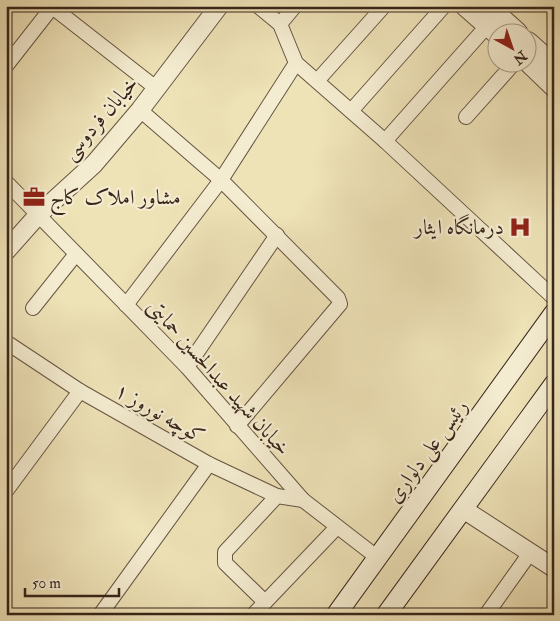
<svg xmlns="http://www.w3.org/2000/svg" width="560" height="621" font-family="'IM FELL Double Pica',Amiri,serif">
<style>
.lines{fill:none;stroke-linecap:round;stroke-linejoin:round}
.minor-casing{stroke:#665442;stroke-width:16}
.tertiary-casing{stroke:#665442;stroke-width:20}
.secondary-casing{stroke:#39251b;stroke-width:21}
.minor{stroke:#f4ecd0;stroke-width:14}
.tertiary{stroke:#f4ecd0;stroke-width:18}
.secondary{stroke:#f4ecd0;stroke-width:19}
.labels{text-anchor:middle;stroke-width:4.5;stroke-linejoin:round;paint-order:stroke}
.street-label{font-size:21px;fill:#39251b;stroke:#f4ecd0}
.poi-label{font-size:21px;fill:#39251b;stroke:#f4ecd0;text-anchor:start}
</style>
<rect width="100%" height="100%" fill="#eee2b7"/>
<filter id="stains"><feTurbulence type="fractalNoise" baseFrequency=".004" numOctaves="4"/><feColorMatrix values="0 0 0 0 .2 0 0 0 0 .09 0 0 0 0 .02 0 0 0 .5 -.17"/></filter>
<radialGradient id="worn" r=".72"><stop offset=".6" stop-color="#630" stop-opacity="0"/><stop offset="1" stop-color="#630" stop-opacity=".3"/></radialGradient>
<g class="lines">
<g class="minor-casing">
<g id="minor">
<path d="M 51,6 L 156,88"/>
<path d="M 258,6 L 280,24 L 296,63 L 385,141 L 554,298"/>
<path d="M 280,24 L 295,6"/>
<path d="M 6,66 L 53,6"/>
<path d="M 317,81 L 384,6"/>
<path d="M 140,110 L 221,180 L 338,298 L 340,304 L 237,426"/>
<path d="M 351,111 L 444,6"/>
<path d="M 466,117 L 515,62"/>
<path d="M 385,141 L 487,26"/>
<path d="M 6,182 L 187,367 L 303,500 L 378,558"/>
<path d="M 126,305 L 221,180 L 296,63"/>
<path d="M 33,308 L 76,254"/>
<path d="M 6,342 L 80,391 L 209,464 L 277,496 L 303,500"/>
<path d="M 187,367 L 277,235"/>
<path d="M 6,491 L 80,391"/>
<path d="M 265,602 L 225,563 L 225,552 L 277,496"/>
<path d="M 100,615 L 209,464"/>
<path d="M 253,615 L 337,527"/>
<path d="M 486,615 L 530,553"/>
</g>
</g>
<g class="tertiary-casing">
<g id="tertiary">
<path d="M 464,6 L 498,36"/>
<path d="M 489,6 L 518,32"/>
<path d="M 528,41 L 554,64"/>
<path d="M 527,62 L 554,88"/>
<path d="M 6,251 L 38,215 L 94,164 L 140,110 L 219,6"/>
<path d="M 463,509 L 554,568"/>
</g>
</g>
<g class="secondary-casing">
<g id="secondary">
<path d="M 336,615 L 554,313"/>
<path d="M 386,615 L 554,384"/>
</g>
</g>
<use href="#minor" class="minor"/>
<use href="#tertiary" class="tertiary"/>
<use href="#secondary" class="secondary"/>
</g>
<defs>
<g id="office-bare" transform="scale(1.725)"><path d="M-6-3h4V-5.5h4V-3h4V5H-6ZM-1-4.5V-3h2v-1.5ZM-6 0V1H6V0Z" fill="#8f2418" stroke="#f4ecd0" stroke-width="2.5" paint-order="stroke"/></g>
<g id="hospital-bare" transform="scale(1.725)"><path d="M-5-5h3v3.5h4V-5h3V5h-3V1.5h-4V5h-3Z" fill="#8f2418" stroke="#f4ecd0" stroke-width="2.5" paint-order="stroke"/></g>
</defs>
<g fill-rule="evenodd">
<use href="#office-bare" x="34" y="197"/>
<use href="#hospital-bare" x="520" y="227"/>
</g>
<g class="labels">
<g class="street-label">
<text transform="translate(100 118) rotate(-49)" y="7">خیابان فردوسی</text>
<text transform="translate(219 377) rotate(48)" y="7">خیابان شهید عبدالحسین حمایتی</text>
<text transform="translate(160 413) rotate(30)" y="7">کوچه نوروز ۱</text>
<text transform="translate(427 451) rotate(-54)" y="7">رئیس علی دلواری</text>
</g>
<g class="poi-label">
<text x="50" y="204">مشاور املاک کاج</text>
<text x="504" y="234" text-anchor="end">درمانگاه ایثار</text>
</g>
</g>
<rect width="560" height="621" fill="none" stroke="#eee2b7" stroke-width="25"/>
<rect x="8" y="8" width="545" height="606" fill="none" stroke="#39251b" stroke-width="2.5"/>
<rect x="12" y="12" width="535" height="596" fill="none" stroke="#39251b"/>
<g transform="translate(512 48) rotate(140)"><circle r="24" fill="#f4ecd0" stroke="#a99c88"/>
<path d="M0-4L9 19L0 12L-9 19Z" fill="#8f2418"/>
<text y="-8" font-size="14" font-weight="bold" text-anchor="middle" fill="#39251b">N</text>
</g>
<path d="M25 588v8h94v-8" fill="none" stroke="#39251b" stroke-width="2.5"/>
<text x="32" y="588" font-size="15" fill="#39251b" stroke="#f4ecd0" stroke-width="4" paint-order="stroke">50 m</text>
<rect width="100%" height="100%" filter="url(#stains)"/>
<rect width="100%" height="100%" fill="url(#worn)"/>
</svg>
